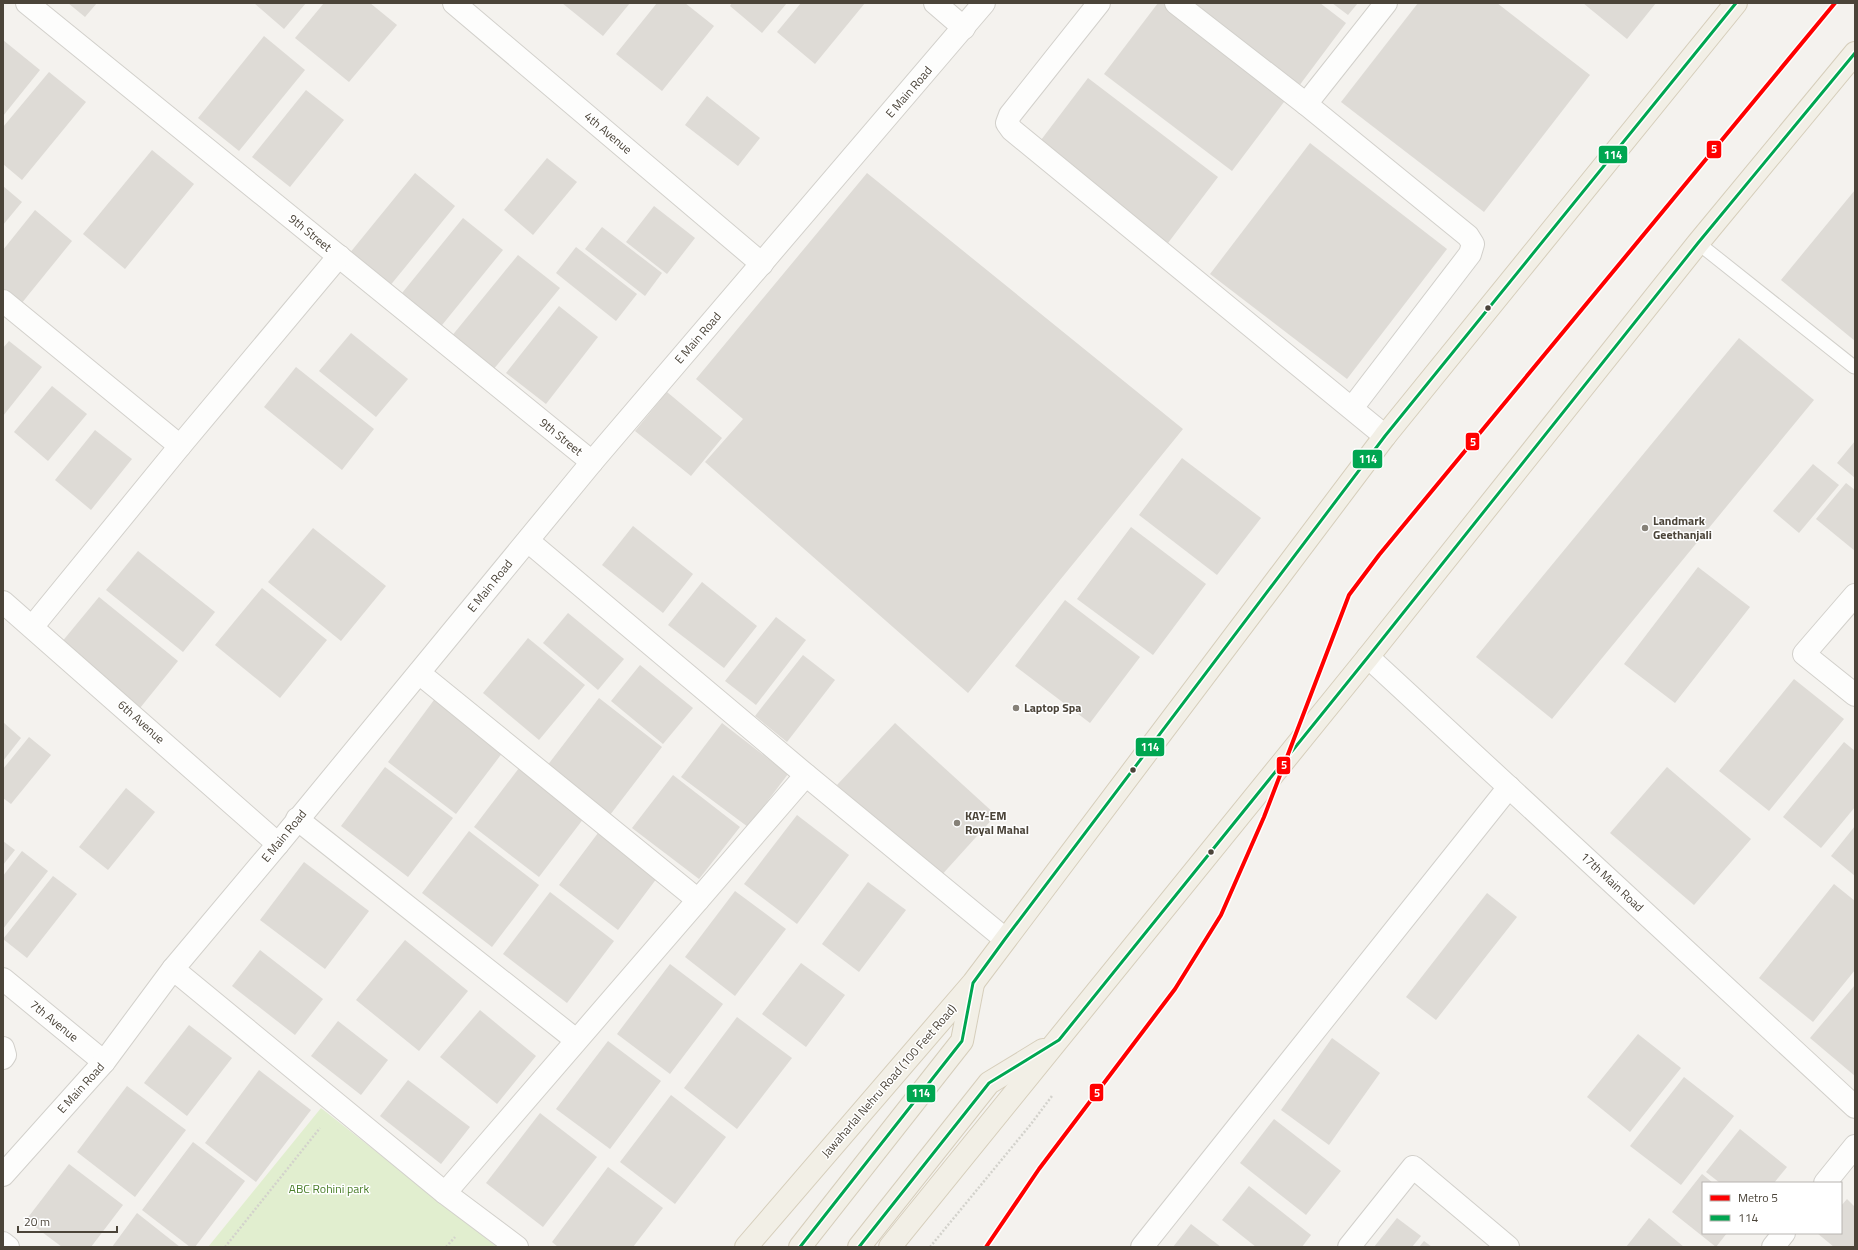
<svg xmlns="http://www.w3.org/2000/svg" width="1858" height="1250" font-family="'Titillium Web',sans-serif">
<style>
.green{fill:#e1eecf}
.building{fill:#dedbd6}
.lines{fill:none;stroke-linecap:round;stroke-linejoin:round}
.lane-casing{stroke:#d2d0cb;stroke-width:15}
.street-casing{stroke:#d2d0cb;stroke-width:24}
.primary-casing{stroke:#d6cebb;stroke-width:24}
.path{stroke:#d3d2cc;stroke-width:2.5;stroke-dasharray:2 2;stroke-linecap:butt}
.lane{stroke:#fdfdfc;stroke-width:13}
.street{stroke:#fdfdfc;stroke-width:22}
.primary{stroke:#f2efe6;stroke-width:22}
.bus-1-casing{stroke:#fff;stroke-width:6}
.bus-1{stroke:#00a651;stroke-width:3}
.metro-1-casing{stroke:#fff;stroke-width:7}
.metro-1{stroke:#f00;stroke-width:4}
.bus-dot{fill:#4b4439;stroke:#fff;stroke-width:1.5}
.poi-dot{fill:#868178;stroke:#fff;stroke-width:1.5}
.labels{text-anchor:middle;stroke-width:3;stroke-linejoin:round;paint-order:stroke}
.street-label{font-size:12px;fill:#4b4439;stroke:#fff}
.poi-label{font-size:12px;font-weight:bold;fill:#4b4439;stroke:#fff;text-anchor:start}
.park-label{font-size:12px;fill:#4a7f2a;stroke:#fff}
.line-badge{stroke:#fff;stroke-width:1.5}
.badge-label{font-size:11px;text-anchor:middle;font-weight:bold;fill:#fff}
</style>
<rect width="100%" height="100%" fill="#f4f2ee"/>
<path class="green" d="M 321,1108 L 497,1247 L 208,1247 Z"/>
<g class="building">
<path d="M 68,3 L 97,3 L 85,17 Z"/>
<path d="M 254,3 L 306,3 L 284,29 Z"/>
<path d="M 324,3 L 370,3 L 397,25 L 349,82 L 295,38 Z"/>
<path d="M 562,3 L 630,3 L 603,36 Z"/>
<path d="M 657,3 L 685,3 L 714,26 L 662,91 L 616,54 Z"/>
<path d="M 732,3 L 787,3 L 762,33 L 730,6 Z"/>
<path d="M 801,3 L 865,3 L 815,64 L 777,32 Z"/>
<path d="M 1158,3 L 1163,3 L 1287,98 L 1232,171 L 1104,74 Z"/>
<path d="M 1182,3 L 1320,3 L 1346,23 L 1296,90 Z"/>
<path d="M 1332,3 L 1358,3 L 1348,15 Z"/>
<path d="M 1418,3 L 1497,3 L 1590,75 L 1484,212 L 1341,102 Z"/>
<path d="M 1583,3 L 1656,3 L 1627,39 Z"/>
<path d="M 264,36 L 305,70 L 239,151 L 198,118 Z"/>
<path d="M 3,40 L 40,70 L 3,116 Z"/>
<path d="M 49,72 L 86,102 L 22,180 L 3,164 L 3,127 Z"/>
<path d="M 1088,78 L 1218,177 L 1168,243 L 1038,144 Z"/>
<path d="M 306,90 L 344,120 L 290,187 L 252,157 Z"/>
<path d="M 707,96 L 760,138 L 738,166 L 685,125 Z"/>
<path d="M 1310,143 L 1447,249 L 1347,379 L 1210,274 Z"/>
<path d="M 152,150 L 194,184 L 125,269 L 83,234 Z"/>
<path d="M 547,158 L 577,182 L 533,235 L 504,210 Z"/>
<path d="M 415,173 L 455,206 L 389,287 L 349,254 Z"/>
<path d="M 867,173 L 1183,429 L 968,693 L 705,462 L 743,419 L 696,379 Z"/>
<path d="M 3,186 L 22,202 L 3,225 Z"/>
<path d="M 1855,190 L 1855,341 L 1781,280 Z"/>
<path d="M 654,206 L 695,238 L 667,274 L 626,242 Z"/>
<path d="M 35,210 L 72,241 L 21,304 L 3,289 L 3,250 Z"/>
<path d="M 463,218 L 503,250 L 438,330 L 398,298 Z"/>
<path d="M 602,227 L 662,273 L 645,296 L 585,249 Z"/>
<path d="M 576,247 L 637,294 L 616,321 L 556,273 Z"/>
<path d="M 518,255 L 560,288 L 493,370 L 451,337 Z"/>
<path d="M 559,306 L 598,337 L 546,404 L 506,373 Z"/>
<path d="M 351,333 L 408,379 L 376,417 L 319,371 Z"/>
<path d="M 1739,338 L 1814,400 L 1552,719 L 1476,657 Z"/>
<path d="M 9,341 L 42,367 L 3,416 L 3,348 Z"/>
<path d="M 296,367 L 374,429 L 342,470 L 264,407 Z"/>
<path d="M 52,386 L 87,414 L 48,461 L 14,432 Z"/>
<path d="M 667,392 L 722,438 L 691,476 L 635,431 Z"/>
<path d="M 95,430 L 132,459 L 91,510 L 55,480 Z"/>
<path d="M 1855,441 L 1855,478 L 1837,463 Z"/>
<path d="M 1182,458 L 1261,518 L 1217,575 L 1139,515 Z"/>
<path d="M 1813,464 L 1839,485 L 1799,533 L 1773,511 Z"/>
<path d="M 1846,483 L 1855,490 L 1855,551 L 1816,519 Z"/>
<path d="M 633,526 L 693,574 L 663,613 L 602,565 Z"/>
<path d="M 1131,527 L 1206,584 L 1153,655 L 1077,599 Z"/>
<path d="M 313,528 L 386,586 L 341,641 L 268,582 Z"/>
<path d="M 138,551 L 215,612 L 183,652 L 106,590 Z"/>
<path d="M 1698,567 L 1750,607 L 1675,703 L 1624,664 Z"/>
<path d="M 702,582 L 757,626 L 724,668 L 668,625 Z"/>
<path d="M 262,588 L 327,640 L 280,698 L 215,645 Z"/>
<path d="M 99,597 L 178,661 L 140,708 L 61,643 Z"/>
<path d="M 1065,600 L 1140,657 L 1090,723 L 1015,666 Z"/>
<path d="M 568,613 L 624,659 L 598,690 L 543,643 Z"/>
<path d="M 776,617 L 806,640 L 756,705 L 725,681 Z"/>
<path d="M 528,638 L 585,685 L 539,740 L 483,693 Z"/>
<path d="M 803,655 L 835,680 L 787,742 L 755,716 Z"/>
<path d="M 640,665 L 693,708 L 663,744 L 611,701 Z"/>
<path d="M 1794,679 L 1844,719 L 1769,811 L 1719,771 Z"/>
<path d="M 599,698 L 662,747 L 610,815 L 547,766 Z"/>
<path d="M 434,700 L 503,752 L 456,814 L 388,762 Z"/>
<path d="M 3,722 L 21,738 L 3,761 Z"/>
<path d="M 722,723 L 788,774 L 748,827 L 681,777 Z"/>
<path d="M 895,723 L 996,815 L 939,878 L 837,785 Z"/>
<path d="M 29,737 L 51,755 L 11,804 L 3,798 L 3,769 Z"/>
<path d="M 1844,742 L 1855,751 L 1855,807 L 1821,848 L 1783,817 Z"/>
<path d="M 385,767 L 453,818 L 408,877 L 341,826 Z"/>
<path d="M 1667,767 L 1751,839 L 1694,905 L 1610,833 Z"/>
<path d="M 519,768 L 584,818 L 539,877 L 474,827 Z"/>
<path d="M 673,775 L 740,827 L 699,879 L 632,828 Z"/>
<path d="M 126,788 L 155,812 L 108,870 L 79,847 Z"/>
<path d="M 797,815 L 849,855 L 797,924 L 744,884 Z"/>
<path d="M 1855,826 L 1855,876 L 1831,856 Z"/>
<path d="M 469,831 L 539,885 L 492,947 L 422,893 Z"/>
<path d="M 598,833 L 657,878 L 618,930 L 559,885 Z"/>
<path d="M 3,841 L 15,850 L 3,865 Z"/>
<path d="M 22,851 L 48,871 L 3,929 L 3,876 Z"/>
<path d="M 304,862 L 369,911 L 325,969 L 260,920 Z"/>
<path d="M 53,876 L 77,894 L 27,958 L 3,939 Z"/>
<path d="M 868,882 L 906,910 L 859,972 L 822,944 Z"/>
<path d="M 1834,884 L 1855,901 L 1855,970 L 1813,1022 L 1759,978 Z"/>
<path d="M 735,891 L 786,929 L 735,996 L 685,957 Z"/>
<path d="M 550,892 L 614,941 L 567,1003 L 503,954 Z"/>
<path d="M 1487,893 L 1517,917 L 1436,1020 L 1406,997 Z"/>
<path d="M 405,940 L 468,991 L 419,1051 L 356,1000 Z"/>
<path d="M 260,950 L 323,999 L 295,1035 L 232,986 Z"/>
<path d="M 801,963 L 845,995 L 806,1047 L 762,1014 Z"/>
<path d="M 670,964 L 723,1004 L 670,1074 L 617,1034 Z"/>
<path d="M 1855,985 L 1855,1076 L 1810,1038 Z"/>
<path d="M 480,1010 L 536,1056 L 497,1104 L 440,1057 Z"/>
<path d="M 737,1017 L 792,1058 L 737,1129 L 684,1088 Z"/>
<path d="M 338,1021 L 388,1060 L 361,1095 L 311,1056 Z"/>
<path d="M 189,1025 L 232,1058 L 187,1116 L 144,1083 Z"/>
<path d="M 1638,1034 L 1681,1068 L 1630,1132 L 1587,1097 Z"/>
<path d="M 1332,1038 L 1380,1073 L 1329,1145 L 1281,1110 Z"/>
<path d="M 608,1041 L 661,1081 L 610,1149 L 556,1109 Z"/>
<path d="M 259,1070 L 311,1110 L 256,1182 L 205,1143 Z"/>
<path d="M 1684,1077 L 1734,1116 L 1681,1185 L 1630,1146 Z"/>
<path d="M 408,1080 L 470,1127 L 441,1164 L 380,1116 Z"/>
<path d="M 127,1086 L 186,1130 L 135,1197 L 77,1152 Z"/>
<path d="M 671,1095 L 726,1137 L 675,1204 L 620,1162 Z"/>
<path d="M 540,1113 L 597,1157 L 543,1227 L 486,1183 Z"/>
<path d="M 1274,1119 L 1341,1171 L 1306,1215 L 1240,1163 Z"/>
<path d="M 1740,1129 L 1787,1167 L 1774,1183 L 1720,1183 L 1706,1172 Z"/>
<path d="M 193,1142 L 245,1181 L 195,1247 L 190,1247 L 142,1210 Z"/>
<path d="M 69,1164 L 123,1205 L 91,1247 L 62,1247 L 26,1220 Z"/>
<path d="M 608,1167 L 663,1208 L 633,1247 L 558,1247 L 552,1242 Z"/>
<path d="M 1702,1174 L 1713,1183 L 1703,1183 L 1703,1233 L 1727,1233 L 1716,1247 L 1672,1212 Z"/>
<path d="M 1249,1186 L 1311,1235 L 1302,1247 L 1256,1247 L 1222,1220 Z"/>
<path d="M 1847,1199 L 1855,1207 L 1855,1247 L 1834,1247 L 1817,1233 L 1841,1233 L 1841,1206 Z"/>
<path d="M 137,1213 L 180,1247 L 112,1247 Z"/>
<path d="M 1397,1218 L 1421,1236 L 1412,1247 L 1374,1247 Z"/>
<path d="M 1649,1218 L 1684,1247 L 1626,1247 Z"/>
<path d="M 1191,1224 L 1221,1247 L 1173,1247 Z"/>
<path d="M 1424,1241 L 1432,1247 L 1419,1247 Z"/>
</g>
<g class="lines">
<g class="lane-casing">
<path id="lane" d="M 1698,243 L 1854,367"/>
</g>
<g class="street-casing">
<g id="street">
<path d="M 27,3 L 592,462"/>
<path d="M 454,3 L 762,264"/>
<path d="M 935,3 L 964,28"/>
<path d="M 1099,3 L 1010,115 L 1007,123 L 1012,130 L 1385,436"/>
<path d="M 1176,3 L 1306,104"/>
<path d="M 3,301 L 180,446"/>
<path d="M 1352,408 L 1470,254 L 1473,244 L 1468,236 L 1306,104 L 1386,3"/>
<path d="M 528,541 L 806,775 L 1005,939"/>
<path d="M 1855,595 L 1804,654 L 1855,695"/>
<path d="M 3,602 L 278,844"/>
<path d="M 33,626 L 180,446 L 339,256"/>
<path d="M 1368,657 L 1855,1107"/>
<path d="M 419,673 L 698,900"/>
<path d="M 297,819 L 576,1040"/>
<path d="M 173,969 L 445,1193 L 517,1247"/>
<path d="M 3,979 L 104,1062"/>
<path d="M 3,1048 L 5,1055 L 3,1058"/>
<path d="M 3,1175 L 104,1062 L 173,969 L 278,844 L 592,462 L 984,3"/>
<path d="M 1825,1183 L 1855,1146"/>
<path d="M 445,1193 L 806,775"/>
<path d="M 3,1243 L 8,1247"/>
<path d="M 1142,1247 L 1509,787"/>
<path d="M 1349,1247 L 1413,1167 L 1508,1247"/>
<path d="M 1773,1247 L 1784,1233"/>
</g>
</g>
<g class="primary-casing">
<g id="primary">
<path d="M 746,1247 L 973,983 L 1385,436 L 1736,3"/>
<path d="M 800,1247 L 962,1041 L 973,984"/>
<path d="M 859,1247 L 989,1083 L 1043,1050"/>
<path d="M 890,1247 L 1368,657 L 1698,243 L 1855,53"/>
</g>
</g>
<g class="path">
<path d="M 225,1247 L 320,1128"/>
<path d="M 446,1247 L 455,1237"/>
<path d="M 930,1247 L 1031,1124 L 1052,1096"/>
</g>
<use href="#lane" class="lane"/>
<use href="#street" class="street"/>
<use href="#primary" class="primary"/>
<g class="bus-1-casing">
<g id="bus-1">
<path d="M 800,1247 L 962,1041 L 973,983 L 1005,939 L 1385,436 L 1736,3"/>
<path d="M 859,1247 L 989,1083 L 1059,1040 L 1368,657 L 1698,243 L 1855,53"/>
</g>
</g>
<use href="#bus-1" class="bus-1"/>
<g class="metro-1-casing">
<path id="metro-1" d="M 986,1247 L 1039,1169 L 1175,989 L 1221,915 L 1264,817 L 1349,595 L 1379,555 L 1835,3"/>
</g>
<use href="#metro-1" class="metro-1"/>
</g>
<g class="bus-dot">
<circle cx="1488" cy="308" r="3.5"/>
<circle cx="1133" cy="770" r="3.5"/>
<circle cx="1211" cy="852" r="3.5"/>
</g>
<g class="poi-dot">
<circle cx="1645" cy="528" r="4"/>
<circle cx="1016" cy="708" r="4"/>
<circle cx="957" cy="823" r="4"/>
</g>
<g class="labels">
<g class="street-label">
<text transform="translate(909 92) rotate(-49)" y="4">E Main Road</text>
<text transform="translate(608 133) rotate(40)" y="4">4th Avenue</text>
<text transform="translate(310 233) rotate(39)" y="4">9th Street</text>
<text transform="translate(698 338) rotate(-49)" y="4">E Main Road</text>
<text transform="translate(561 437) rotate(39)" y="4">9th Street</text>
<text transform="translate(490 586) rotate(-51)" y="4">E Main Road</text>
<text transform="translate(141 722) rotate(42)" y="4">6th Avenue</text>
<text transform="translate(284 836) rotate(-51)" y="4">E Main Road</text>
<text transform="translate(1612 882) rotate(43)" y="4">17th Main Road</text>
<text transform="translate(54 1021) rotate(39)" y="4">7th Avenue</text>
<text transform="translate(889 1081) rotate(-49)" y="4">Jawaharlal Nehru Road (100 Feet Road)</text>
<text transform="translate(81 1088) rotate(-48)" y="4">E Main Road</text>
</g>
<g class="poi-label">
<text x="1653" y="525">Landmark<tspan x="1653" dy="14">Geethanjali</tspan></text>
<text x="1024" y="712">Laptop Spa</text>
<text x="965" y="820">KAY-EM<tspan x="965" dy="14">Royal Mahal</tspan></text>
</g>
<g class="park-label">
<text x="329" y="1193">ABC Rohini park</text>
</g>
</g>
<g class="line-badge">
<rect x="1706" y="140" width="16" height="19" rx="4" fill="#f00"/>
<rect x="1598" y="145" width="30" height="19" rx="4" fill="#00a651"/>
<rect x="1465" y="432" width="15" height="19" rx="4" fill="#f00"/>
<rect x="1352" y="449" width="31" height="20" rx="4" fill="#00a651"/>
<rect x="1135" y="737" width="30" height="20" rx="4" fill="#00a651"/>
<rect x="1276" y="756" width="15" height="19" rx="4" fill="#f00"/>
<rect x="1089" y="1083" width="15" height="19" rx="4" fill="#f00"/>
<rect x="906" y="1084" width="30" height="19" rx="4" fill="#00a651"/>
</g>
<g class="badge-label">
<text x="1714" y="153">5</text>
<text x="1613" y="159">114</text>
<text x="1473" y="446">5</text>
<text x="1368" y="463">114</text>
<text x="1150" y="751">114</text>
<text x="1284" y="769">5</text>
<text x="1097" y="1097">5</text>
<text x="921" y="1097">114</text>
</g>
<rect width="1858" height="1250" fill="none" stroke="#4b4439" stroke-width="8"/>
<rect x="1702" y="1182" width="140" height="52" fill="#ffffff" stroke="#b7b4b0"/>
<rect x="1710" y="1195" width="20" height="6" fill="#ff0000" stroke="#b7b4b0"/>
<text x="1738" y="1202" font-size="12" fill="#4b4439">Metro 5</text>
<rect x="1710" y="1215" width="20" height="6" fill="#00a651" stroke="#b7b4b0"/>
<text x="1738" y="1222" font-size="12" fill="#4b4439">114</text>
<path d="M18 1226v6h99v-6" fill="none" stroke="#4b4439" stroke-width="2"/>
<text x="24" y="1226" font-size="12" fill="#4b4439" stroke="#ffffff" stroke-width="3" paint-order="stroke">20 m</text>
</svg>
